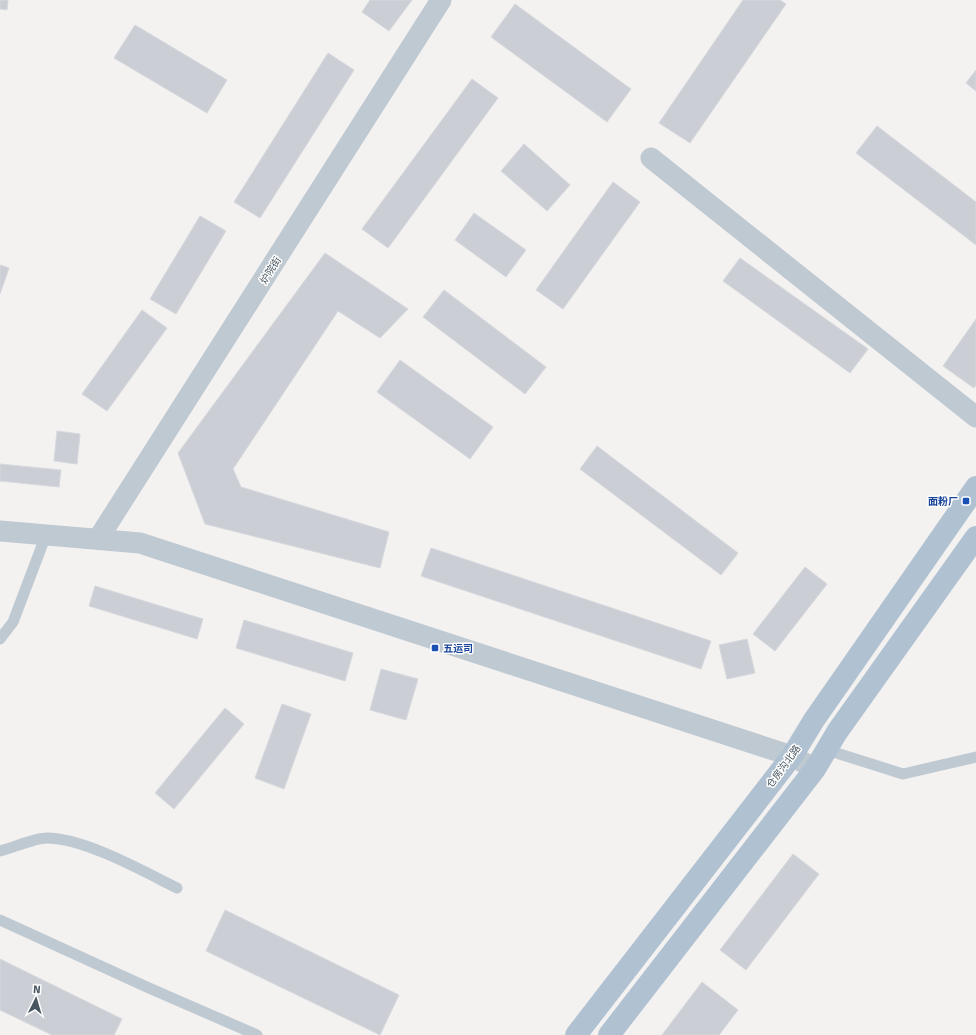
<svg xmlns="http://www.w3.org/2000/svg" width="976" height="1035" font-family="Signika,'Noto Sans SC',sans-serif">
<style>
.building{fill:#cbced4;stroke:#d5d8dd}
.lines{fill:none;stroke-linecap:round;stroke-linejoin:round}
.service{stroke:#bec9d1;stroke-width:11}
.minor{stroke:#bec9d1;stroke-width:21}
.primary{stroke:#b0c2d1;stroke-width:22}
.transit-dot{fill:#1a4fb4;stroke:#fff;stroke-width:1.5}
.labels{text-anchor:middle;stroke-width:3;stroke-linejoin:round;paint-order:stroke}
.street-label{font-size:10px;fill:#485660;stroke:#fff}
.transit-label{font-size:10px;font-weight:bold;fill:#164399;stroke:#fff;text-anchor:end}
</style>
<rect width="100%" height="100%" fill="#f4f1f1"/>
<g class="building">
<path d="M 0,0 L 8,0 L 7,10 L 0,9 Z"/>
<path d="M 370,0 L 412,0 L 389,31 L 362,12 Z"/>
<path d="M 743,0 L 780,0 L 786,4 L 690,143 L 659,123 Z"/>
<path d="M 515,4 L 631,89 L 607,122 L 491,37 Z"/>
<path d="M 135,25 L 227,80 L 207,113 L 114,58 Z"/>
<path d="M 328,53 L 354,70 L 260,218 L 234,202 Z"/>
<path d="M 976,70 L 976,91 L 966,83 Z"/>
<path d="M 472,79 L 498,98 L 388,248 L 362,229 Z"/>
<path d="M 877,126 L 976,202 L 976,245 L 856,153 Z"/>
<path d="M 524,144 L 570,185 L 547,211 L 501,171 Z"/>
<path d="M 613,182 L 640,202 L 563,309 L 536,290 Z"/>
<path d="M 474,213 L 526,250 L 506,277 L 455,240 Z"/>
<path d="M 200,216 L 226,231 L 176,314 L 150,299 Z"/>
<path d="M 325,253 L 408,309 L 380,338 L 338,311 L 233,469 L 241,487 L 389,532 L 380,568 L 205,524 L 178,453 Z"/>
<path d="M 740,258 L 868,349 L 850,373 L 723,281 Z"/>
<path d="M 0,265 L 9,268 L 0,294 Z"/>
<path d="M 444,290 L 546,367 L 525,394 L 423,317 Z"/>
<path d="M 142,310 L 167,328 L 107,411 L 82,394 Z"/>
<path d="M 976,319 L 976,385 L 974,388 L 943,366 Z"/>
<path d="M 400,360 L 493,427 L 470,459 L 377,392 Z"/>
<path d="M 57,431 L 80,434 L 77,464 L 54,461 Z"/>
<path d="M 597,446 L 738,553 L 721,575 L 580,469 Z"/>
<path d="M 0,464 L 61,470 L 59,487 L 0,481 Z"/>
<path d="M 431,548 L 711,641 L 701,669 L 421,576 Z"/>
<path d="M 805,567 L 827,584 L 775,651 L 753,634 Z"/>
<path d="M 95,586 L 203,619 L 197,639 L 89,606 Z"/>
<path d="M 244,620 L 353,653 L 345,681 L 236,648 Z"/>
<path d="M 747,639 L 755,673 L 727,679 L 719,645 Z"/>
<path d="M 381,669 L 418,679 L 406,720 L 370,710 Z"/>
<path d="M 282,704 L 311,714 L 284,789 L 255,778 Z"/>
<path d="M 225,708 L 244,724 L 174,809 L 155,793 Z"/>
<path d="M 793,854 L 819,874 L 746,970 L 720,950 Z"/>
<path d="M 225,910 L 399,995 L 380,1035 L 206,951 Z"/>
<path d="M 0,959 L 122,1019 L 114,1035 L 52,1035 L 0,1010 Z"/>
<path d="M 702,982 L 738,1010 L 719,1035 L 662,1035 Z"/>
</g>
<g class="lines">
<g class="service">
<path d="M 0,639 L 13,622 L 46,535"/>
<path d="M 827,750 L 903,774 L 976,757"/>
<path d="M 0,851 C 13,848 34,838 47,838 C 84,838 143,871 177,888"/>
<path d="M 0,920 L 149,988 L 257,1035"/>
</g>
<g class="minor">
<path d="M 651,158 L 976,417"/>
<path d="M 0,531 L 140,543 L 792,756 L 815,769"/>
<path d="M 98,539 L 441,0"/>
</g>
<g class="primary">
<path d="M 576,1035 L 792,756 L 814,720 L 976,487"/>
<path d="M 609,1035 L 815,769 L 837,732 L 976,537"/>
</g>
</g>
<g class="transit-dot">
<rect x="962" y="497" width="8" height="8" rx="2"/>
<rect x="431" y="644" width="8" height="8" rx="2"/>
</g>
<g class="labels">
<g class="street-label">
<text transform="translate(270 270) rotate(-58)" y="4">炉院街</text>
<text transform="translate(783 766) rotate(-54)" y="4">仓房沟北路</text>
</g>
<g class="transit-label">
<text x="958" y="505">面粉厂</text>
<text x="443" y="652" text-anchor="start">五运司</text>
</g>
</g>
<g transform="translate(36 999) rotate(5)" stroke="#ffffff" stroke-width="3" paint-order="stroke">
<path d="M0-3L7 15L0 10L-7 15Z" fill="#485660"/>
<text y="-6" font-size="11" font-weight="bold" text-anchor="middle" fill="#485660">N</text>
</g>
</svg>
